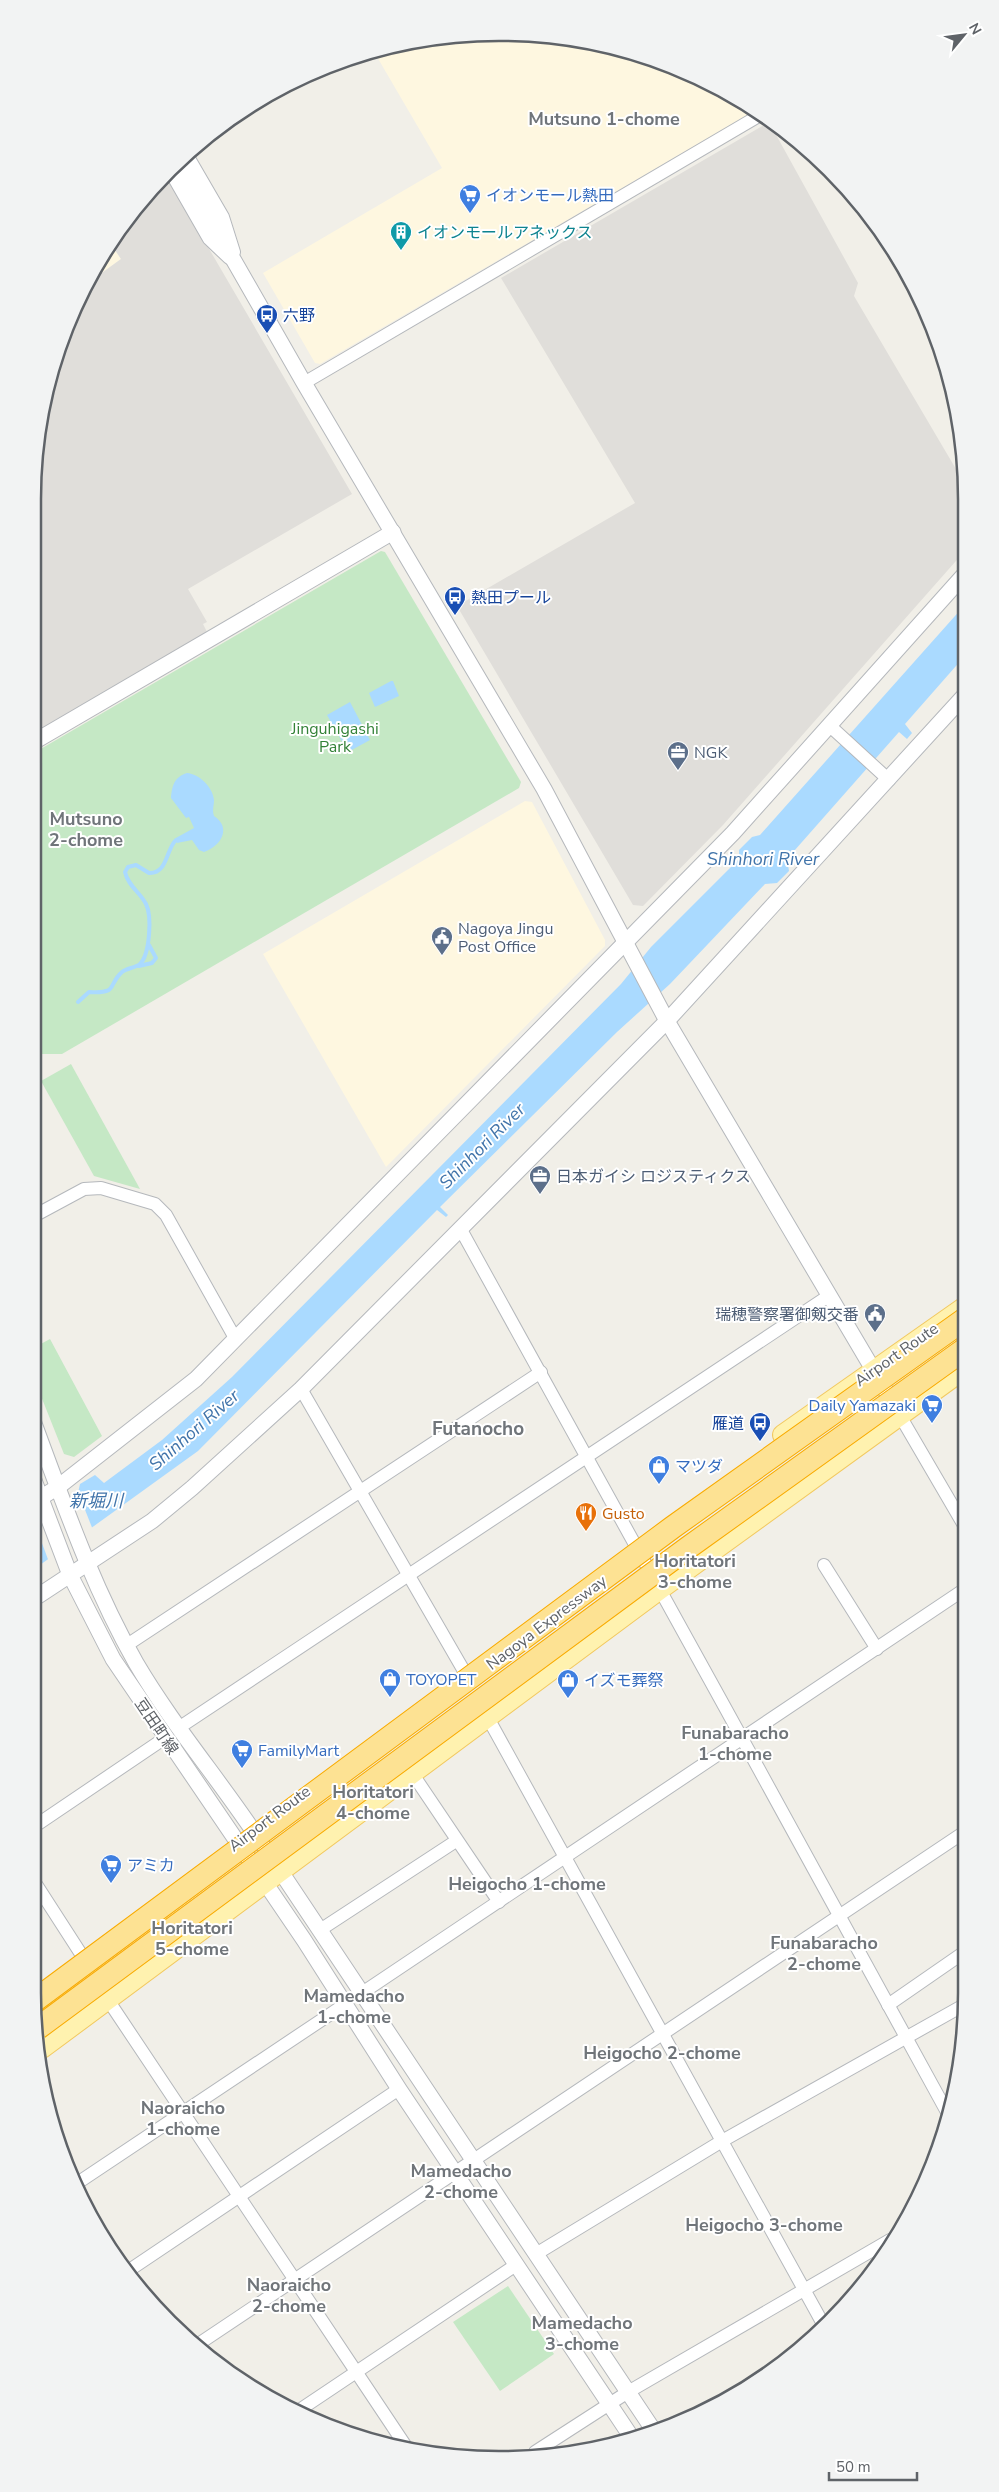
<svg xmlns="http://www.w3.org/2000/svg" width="999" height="2492" font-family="'Nunito Sans','Noto Sans JP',sans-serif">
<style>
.commercial{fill:#fef7e0}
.industrial{fill:#e0deda}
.green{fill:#c5e8c5}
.water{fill:#aadaff}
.pier{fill:#f1efe8}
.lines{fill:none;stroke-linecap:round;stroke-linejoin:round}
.stream{stroke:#aadaff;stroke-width:4}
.minor-casing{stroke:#b5b8bc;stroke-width:14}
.tertiary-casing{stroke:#b5b8bc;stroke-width:17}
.primary-casing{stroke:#f2c960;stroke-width:22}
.minor{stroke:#fff;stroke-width:12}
.tertiary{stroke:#fff;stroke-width:15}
.primary{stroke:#fff2af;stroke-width:20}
.motorway-bridge-casing{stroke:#f9ab00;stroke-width:24;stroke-linecap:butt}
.motorway-bridge{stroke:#fde293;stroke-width:22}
.labels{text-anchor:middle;stroke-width:4;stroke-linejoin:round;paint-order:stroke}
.shop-label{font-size:16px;fill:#366cbe;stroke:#fff;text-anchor:start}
.culture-label{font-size:16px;fill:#0d838f;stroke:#fff;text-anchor:start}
.transit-label{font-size:16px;fill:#164399;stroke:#fff;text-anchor:start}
.park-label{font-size:16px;fill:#348238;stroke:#fff}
.service-label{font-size:16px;fill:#4e5e75;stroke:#fff;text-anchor:start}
.street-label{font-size:16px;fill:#5f6368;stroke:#fff}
.food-label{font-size:16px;fill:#c56008;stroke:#fff;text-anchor:start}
.neighbourhood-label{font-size:18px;font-weight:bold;fill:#70757a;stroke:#fff}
.water-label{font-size:18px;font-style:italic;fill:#4174aa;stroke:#fff}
.quarter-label{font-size:19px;font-weight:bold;fill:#70757a;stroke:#fff}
.rim{fill:none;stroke:#5f6368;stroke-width:2.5}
</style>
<rect width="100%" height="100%" fill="#f1efe8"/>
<g class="commercial">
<path d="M 469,34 L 560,36 L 649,57 L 752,108 L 754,111 L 320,364 L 315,363 L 263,273 L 442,168 L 373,50 Z"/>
<path d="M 111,244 L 121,259 L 88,283 L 95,266 Z"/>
<path d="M 525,801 L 532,802 L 605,940 L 605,946 L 386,1167 L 263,954 Z"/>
</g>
<g class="industrial">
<path d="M 769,122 L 858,283 L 854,296 L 963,481 L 963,553 L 723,825 L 643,906 L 633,905 L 457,606 L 635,503 L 501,278 Z"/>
<path d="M 166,175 L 352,494 L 188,589 L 207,622 L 203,624 L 207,632 L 33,734 L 33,500 L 57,350 L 88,283 L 121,259 L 111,244 L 148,192 Z"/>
</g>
<g class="green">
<path d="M 381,551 L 385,552 L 521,782 L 519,788 L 62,1054 L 33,1054 L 32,754 Z"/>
<path d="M 71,1064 L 140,1189 L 94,1176 L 41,1081 Z"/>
<path d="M 32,1339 L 37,1346 L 50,1339 L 102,1436 L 74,1457 L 64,1454 L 33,1376 Z"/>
<path d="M 508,2286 L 554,2354 L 500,2391 L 453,2322 Z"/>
</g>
<g class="water">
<path d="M 963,607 L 963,658 L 905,724 L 912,733 L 907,739 L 899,732 L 787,859 L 789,871 L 777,883 L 765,884 L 670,984 L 617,1032 L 440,1207 L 448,1215 L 446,1217 L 437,1210 L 198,1451 L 33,1570 L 33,1532 L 78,1493 L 80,1484 L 95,1475 L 104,1483 L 162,1440 L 232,1377 L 621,984 L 651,947 L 739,859 L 739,850 L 752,837 L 760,835 Z"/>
<path d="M 391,681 L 393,681 L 399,696 L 375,707 L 369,693 Z"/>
<path d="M 350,702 L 370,740 L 348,752 L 327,715 Z"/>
<path d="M 187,773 C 199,774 213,787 214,800 C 214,806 212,810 214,816 C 232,828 221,846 204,852 L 199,850 L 192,840 L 177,843 L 174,839 L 194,828 L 189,817 L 186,818 L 171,798 C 172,786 174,777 187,773 Z"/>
</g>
<path class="pier" d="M 78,1492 L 93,1530 L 49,1562 L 36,1527 Z"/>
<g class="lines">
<g class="stream">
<path d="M 139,966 L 152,963 L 156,958 L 149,945"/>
<path d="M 78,1002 L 89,992 C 119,994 107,985 122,972 C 127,968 135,968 140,964 C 150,954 152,916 146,904 C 140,892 128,886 125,872 L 128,867 L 136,865 L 149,873 C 167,874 166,851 175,841"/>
</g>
<g class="minor-casing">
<g id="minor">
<path d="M 187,155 L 223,217 L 234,252"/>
<path d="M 170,171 L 209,239 L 229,258"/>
<path d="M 304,383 L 762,114"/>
<path d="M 830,726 L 889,780"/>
<path d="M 32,1217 L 84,1189 L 101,1188 L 155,1204 L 166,1215 L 235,1338"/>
<path d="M 460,1228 C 624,1522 785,1817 947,2112"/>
<path d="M 301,1389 L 464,1671"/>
<path d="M 899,1414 L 965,1527"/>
<path d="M 824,1565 L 877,1649"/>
<path d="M 127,1645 L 541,1372"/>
<path d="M 488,1718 L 822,2322"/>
<path d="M 180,1727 L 830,1295"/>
<path d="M 412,1773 L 499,1902"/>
<path d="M 32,1828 L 165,1738"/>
<path d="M 32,1878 L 81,1954"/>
<path d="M 320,1930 L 456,1841"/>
<path d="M 362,1993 L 965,1589"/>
<path d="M 108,2000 L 407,2448"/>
<path d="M 888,2005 L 966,1951"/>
<path d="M 76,2184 L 344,2005"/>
<path d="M 536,2254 L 722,2141 L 964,2005"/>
<path d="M 128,2271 L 399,2089"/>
<path d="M 200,2343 L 966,1831"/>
<path d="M 298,2411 L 516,2265"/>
<path d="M 535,2452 L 628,2392 L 890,2240"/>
</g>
</g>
<g class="tertiary-casing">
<g id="tertiary">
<path d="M 178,163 L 304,383 L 544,789 L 667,1021 L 897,1410"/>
<path d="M 32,743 L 393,532"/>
<path d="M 32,1418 C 63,1501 92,1586 136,1663 C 173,1726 222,1783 262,1844"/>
<path d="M 32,1475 L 70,1575 L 113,1659 L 304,1940 L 399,2089 L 632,2438"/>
<path d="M 32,1503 L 58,1487 L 196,1379 L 733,833 L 963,576"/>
<path d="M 32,1600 L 152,1521 L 192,1488 L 301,1389 L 667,1021 L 963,697"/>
<path d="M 275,1863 L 654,2431"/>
</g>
</g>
<g class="primary-casing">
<g id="primary">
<path d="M 783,1435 L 965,1307"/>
<path d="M 42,2048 L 660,1589 L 965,1368"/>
</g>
</g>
<use href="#minor" class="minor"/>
<use href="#tertiary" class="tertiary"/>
<use href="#primary" class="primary"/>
<g class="motorway-bridge-casing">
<g id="motorway-bridge">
<path d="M 34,2001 L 673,1527 L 965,1319"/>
<path d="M 38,2028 L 689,1547 L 965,1349"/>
</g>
</g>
<use href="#motorway-bridge" class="motorway-bridge"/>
</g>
<defs>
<g id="supermarket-pin" transform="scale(1.125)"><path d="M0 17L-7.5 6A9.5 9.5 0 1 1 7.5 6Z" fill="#3f7fe0" stroke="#fff"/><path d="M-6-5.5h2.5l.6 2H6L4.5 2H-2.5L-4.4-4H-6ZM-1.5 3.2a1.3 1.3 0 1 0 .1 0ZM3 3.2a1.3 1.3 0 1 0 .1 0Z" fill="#fff"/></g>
<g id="building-pin" transform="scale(1.125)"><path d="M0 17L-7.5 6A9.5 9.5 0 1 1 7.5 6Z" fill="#0f9aa8" stroke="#fff"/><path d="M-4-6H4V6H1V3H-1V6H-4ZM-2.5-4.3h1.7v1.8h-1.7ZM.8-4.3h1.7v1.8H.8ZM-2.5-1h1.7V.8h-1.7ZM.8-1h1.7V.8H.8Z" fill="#fff"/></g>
<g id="bus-pin" transform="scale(1.125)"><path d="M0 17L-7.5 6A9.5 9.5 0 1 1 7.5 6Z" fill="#1a4fb4" stroke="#fff"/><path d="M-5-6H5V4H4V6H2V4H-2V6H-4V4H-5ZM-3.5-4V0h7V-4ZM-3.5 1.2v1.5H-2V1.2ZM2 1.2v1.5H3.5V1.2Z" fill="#fff"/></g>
<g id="office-pin" transform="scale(1.125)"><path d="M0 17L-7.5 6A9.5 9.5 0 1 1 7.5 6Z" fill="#5c6f8a" stroke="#fff"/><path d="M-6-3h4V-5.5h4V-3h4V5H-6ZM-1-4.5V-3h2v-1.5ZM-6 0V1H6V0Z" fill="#fff"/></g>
<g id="civic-pin" transform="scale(1.125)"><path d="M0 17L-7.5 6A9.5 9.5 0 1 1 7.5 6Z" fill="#5c6f8a" stroke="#fff"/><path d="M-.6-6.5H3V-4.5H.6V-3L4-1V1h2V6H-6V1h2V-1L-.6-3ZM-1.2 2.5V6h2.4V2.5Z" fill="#fff"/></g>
<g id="shop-pin" transform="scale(1.125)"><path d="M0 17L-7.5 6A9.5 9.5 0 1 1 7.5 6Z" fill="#3f7fe0" stroke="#fff"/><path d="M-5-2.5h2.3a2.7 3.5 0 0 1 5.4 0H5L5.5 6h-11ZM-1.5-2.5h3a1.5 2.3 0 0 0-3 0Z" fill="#fff"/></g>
<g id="restaurant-pin" transform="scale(1.125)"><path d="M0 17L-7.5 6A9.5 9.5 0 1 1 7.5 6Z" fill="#e8710a" stroke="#fff"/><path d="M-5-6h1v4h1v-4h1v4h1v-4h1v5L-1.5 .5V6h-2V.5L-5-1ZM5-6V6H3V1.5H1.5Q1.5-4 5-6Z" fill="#fff"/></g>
</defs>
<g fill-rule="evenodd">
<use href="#supermarket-pin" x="470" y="195"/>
<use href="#building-pin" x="401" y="232"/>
<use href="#bus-pin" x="267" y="315"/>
<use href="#bus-pin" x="455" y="597"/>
<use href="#office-pin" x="678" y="752"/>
<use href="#civic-pin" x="442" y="937"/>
<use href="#office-pin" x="540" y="1176"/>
<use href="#civic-pin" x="875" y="1314"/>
<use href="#supermarket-pin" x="932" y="1405"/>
<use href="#bus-pin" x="760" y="1423"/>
<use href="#shop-pin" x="659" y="1466"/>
<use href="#restaurant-pin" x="586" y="1513"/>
<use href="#shop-pin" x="390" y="1679"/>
<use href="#shop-pin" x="568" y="1680"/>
<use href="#supermarket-pin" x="242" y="1750"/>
<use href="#supermarket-pin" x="111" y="1865"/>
</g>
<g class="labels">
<g class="shop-label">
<text x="486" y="201">イオンモール熱田</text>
<text x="916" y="1411" text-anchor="end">Daily Yamazaki</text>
<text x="675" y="1472">マツダ</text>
<text x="406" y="1685">TOYOPET</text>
<text x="584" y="1686">イズモ葬祭</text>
<text x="258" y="1756">FamilyMart</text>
<text x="127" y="1871">アミカ</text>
</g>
<g class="culture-label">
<text x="417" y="238">イオンモールアネックス</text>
</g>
<g class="transit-label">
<text x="283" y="321">六野</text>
<text x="471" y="603">熱田プール</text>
<text x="744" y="1429" text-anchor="end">雁道</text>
</g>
<g class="park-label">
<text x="335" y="734">Jinguhigashi<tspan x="335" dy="18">Park</tspan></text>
</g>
<g class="service-label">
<text x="694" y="758">NGK</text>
<text x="458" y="934">Nagoya Jingu<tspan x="458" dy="18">Post Office</tspan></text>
<text x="556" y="1182">日本ガイシ ロジスティクス</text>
<text x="859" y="1320" text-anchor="end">瑞穂警察署御剱交番</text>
</g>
<g class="street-label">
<text transform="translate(896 1354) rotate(-35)" y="6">Airport Route</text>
<text transform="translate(546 1622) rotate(-37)" y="6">Nagoya Expressway</text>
<text transform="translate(157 1726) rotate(56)" y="6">豆田町線</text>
<text transform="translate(269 1818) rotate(-37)" y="6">Airport Route</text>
</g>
<g class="food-label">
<text x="602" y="1519">Gusto</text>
</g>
<g class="neighbourhood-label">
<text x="604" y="125">Mutsuno 1-chome</text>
<text x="86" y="825">Mutsuno<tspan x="86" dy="21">2-chome</tspan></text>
<text x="695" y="1567">Horitatori<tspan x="695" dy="21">3-chome</tspan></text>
<text x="735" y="1739">Funabaracho<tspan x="735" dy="21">1-chome</tspan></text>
<text x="373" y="1798">Horitatori<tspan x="373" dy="21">4-chome</tspan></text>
<text x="527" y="1890">Heigocho 1-chome</text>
<text x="192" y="1934">Horitatori<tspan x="192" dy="21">5-chome</tspan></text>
<text x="824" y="1949">Funabaracho<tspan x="824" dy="21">2-chome</tspan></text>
<text x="354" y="2002">Mamedacho<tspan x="354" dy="21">1-chome</tspan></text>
<text x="662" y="2059">Heigocho 2-chome</text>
<text x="183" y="2114">Naoraicho<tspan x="183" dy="21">1-chome</tspan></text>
<text x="461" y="2177">Mamedacho<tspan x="461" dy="21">2-chome</tspan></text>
<text x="764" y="2231">Heigocho 3-chome</text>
<text x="289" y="2291">Naoraicho<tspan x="289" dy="21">2-chome</tspan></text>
<text x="582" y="2329">Mamedacho<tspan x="582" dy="21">3-chome</tspan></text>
</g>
<g class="water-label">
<text x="763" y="865">Shinhori River</text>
<text transform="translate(482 1146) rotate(-45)" y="6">Shinhori River</text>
<text transform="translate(194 1430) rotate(-41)" y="6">Shinhori River</text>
<text x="96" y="1507">新堀川</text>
</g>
<g class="quarter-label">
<text x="478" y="1435">Futanocho</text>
</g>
</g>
<path d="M0 0H999V2492H0ZM499 41H500A458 458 0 0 1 958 499V1993A458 458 0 0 1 500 2451H499A458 458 0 0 1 41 1993V499A458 458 0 0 1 499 41Z" fill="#f2f3f3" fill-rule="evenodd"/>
<path class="rim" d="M499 41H500A458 458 0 0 1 958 499V1993A458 458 0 0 1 500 2451H499A458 458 0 0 1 41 1993V499A458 458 0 0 1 499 41Z"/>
<g transform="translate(964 35) rotate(61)" stroke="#ffffff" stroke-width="4" paint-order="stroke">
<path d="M0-4L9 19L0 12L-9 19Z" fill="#5f6368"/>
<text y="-8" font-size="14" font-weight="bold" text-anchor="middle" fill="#5f6368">N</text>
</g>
<path d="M829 2472v8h88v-8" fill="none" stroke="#5f6368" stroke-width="2.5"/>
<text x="836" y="2472" font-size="15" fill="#5f6368" stroke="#ffffff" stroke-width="4" paint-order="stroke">50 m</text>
</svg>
